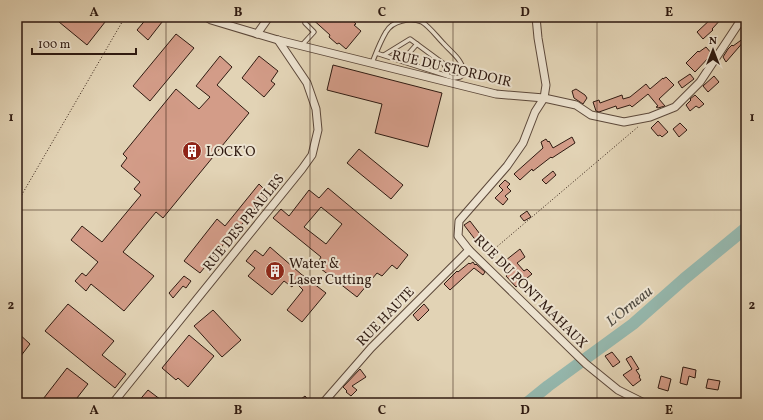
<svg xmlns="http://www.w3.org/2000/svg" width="763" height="420" font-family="Vollkorn,serif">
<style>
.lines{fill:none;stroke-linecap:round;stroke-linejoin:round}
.river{stroke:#95b8ae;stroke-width:12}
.building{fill:#d39c88;stroke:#2f1a11;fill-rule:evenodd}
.service-casing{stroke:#5c483a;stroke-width:5.5}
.minor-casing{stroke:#5c483a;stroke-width:9}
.path{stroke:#2f1a11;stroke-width:1;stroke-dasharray:1 2;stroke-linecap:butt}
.service{stroke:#ece2cf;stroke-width:3.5}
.minor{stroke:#ece2cf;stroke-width:7}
.grid{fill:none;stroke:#2f1a11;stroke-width:1;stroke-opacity:0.55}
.labels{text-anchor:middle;stroke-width:4;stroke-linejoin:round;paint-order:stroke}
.street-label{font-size:14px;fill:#2f1a11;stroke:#ece2cf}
.poi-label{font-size:14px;fill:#2f1a11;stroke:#ece2cf;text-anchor:start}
.water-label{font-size:15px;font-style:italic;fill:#4e4940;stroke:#ece2cf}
.neatline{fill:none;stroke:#2f1a11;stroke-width:1.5}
.grid-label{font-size:13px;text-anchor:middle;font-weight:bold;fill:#2f1a11}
</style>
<rect width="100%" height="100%" fill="#e2d3b5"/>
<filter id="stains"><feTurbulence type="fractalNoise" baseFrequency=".005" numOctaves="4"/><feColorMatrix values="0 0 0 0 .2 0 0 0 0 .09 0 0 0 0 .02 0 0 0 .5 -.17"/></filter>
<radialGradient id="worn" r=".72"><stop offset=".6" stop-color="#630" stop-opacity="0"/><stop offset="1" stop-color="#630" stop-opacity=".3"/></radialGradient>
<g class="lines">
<path class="river" d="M 527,403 L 548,386 L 633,324 L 684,279 L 746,228"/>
</g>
<g class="building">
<path d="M 53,17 L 109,17 L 87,45 Z"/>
<path d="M 148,17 L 150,17 L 153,20 L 155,17 L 166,17 L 148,40 L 137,30 Z"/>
<path d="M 310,17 L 349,17 L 356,24 L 354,25 L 361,31 L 346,49 L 339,43 L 337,44 L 329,37 L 330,35 Z"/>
<path d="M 713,17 L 723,17 L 712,29 L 713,30 L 703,39 L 697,32 Z"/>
<path d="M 176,34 L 194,48 L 150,101 L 133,86 Z"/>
<path d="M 744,38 L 745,40 L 726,62 L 723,57 L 728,49 L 732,45 L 733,46 Z"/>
<path d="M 706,47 L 712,54 L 695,72 L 686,63 L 698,51 L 699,52 Z"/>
<path d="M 220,56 L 232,67 L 217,85 L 249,113 L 163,218 L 156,212 L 123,252 L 154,276 L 124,311 L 91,284 L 86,291 L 75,281 L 82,273 L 86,276 L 98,262 L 71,240 L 82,226 L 102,242 L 141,195 L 134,189 L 140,182 L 121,166 L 127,158 L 123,154 L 176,89 L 199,109 L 210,97 L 196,86 Z"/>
<path d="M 259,56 L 278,71 L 271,81 L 275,84 L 264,97 L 242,78 Z"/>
<path d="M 333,65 L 442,93 L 428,147 L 375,133 L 382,104 L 327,90 Z"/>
<path d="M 690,74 L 694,79 L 682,88 L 678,82 Z"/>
<path d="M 714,76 L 719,82 L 708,92 L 703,86 Z"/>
<path d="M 666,77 L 674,85 L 659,99 L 665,106 L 658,108 L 656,107 L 658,106 L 648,94 L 632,107 L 630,105 L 617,109 L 616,106 L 599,112 L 596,111 L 593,102 L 599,100 L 600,103 L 622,95 L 623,99 L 630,97 L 646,84 L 650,89 L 663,78 L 663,79 Z"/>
<path d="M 576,89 L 585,95 L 587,98 L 583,104 L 574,98 L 572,91 Z"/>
<path d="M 695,95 L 704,104 L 699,108 L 696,106 L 690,111 L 686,105 L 691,100 L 690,99 Z"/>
<path d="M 658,121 L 668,132 L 662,137 L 660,135 L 658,136 L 651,128 Z"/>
<path d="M 680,123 L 687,130 L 679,137 L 673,129 Z"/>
<path d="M 572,137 L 575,143 L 552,158 L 551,157 L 533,171 L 532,169 L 520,180 L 514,174 L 543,148 L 541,142 L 546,139 L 548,142 L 549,141 L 553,148 Z"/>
<path d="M 359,149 L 403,185 L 391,199 L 347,163 Z"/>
<path d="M 553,171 L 556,175 L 546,184 L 542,180 Z"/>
<path d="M 505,180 L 510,184 L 507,187 L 511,191 L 505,196 L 508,199 L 503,205 L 495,198 L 503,190 L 499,186 Z"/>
<path d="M 259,184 L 268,193 L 238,229 L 237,228 L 200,273 L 184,261 L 217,219 L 225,226 Z"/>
<path d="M 328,188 L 408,255 L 397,269 L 392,265 L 382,276 L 377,273 L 357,297 L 316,265 L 321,257 L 273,218 L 281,209 L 289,216 L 309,190 L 319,198 ZM 321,207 L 342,224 L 326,244 L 304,227 Z"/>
<path d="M 527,211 L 531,217 L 524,221 L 520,216 Z"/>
<path d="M 470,221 L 483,238 L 477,242 L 464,225 Z"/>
<path d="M 270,247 L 301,274 L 326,293 L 302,322 L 287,310 L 303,290 L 295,282 L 292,287 L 284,281 L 272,295 L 248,276 L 255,268 L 246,261 L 255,250 L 263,256 Z"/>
<path d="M 520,249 L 525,257 L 517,263 L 524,271 L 527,269 L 532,274 L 516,287 L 506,276 L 508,274 L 501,264 Z"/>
<path d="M 473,262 L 475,265 L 476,264 L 485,272 L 483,275 L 474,268 L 450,290 L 444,284 L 457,271 L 458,272 L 469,263 L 470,264 Z"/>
<path d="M 184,276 L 191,281 L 186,288 L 183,286 L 173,298 L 169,293 Z"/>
<path d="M 68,304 L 114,341 L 102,355 L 126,374 L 115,388 L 45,331 Z"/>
<path d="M 424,304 L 429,310 L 418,321 L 413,315 Z"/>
<path d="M 213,310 L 241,340 L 222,357 L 194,326 Z"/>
<path d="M 17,332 L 30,344 L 17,361 Z"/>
<path d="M 189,335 L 214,356 L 188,387 L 178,378 L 176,380 L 162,368 Z"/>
<path d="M 612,352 L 620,362 L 613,367 L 605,356 Z"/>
<path d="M 631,356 L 639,369 L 636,370 L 640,376 L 639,377 L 641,380 L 633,386 L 623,375 L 632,369 L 626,359 Z"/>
<path d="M 683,367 L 696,370 L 695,378 L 689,376 L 687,385 L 680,383 Z"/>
<path d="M 67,368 L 88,384 L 73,403 L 40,403 Z"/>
<path d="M 360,369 L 366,377 L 352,386 L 357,390 L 351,396 L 346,392 L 347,391 L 343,387 Z"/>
<path d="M 661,376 L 671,379 L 668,391 L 658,388 Z"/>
<path d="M 708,379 L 720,381 L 718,390 L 706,388 Z"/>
<path d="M 148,390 L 165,403 L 137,403 Z"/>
<path d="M 305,396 L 311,403 L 296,403 Z"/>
</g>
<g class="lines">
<g class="service-casing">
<g id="service">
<path d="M 302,45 L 314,32 L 305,23 L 304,17"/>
<path d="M 384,55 L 410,39 L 444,64 L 448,76"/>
<path d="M 402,61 L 417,44"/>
<path d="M 372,63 C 376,53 380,42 386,32 C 392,21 410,17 422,22 C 430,27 437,37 444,44 C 453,54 463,60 464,74 L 460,77 L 454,78 L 376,53"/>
</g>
</g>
<g class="minor-casing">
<g id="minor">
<path d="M 206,17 L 211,20 L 278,40 L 496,94 L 544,98 L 576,105 L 591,115 L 624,122 L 650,117 L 675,107 L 700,82 L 743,17"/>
<path d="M 536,17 L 538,38 L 546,85 L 544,98 L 535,112 L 523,143 L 507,166 L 459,221 L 458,236 L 469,250 L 586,364 L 618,390 L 644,403"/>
<path d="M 257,34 L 269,17"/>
<path d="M 113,403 L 302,169 L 312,155 L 318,130 L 316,109 L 307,83 L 278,40"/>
<path d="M 323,403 L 371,348 L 469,250"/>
</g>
</g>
<g class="path">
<path d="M 17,203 L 125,17"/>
<path d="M 486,256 L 639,126"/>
</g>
<use href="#service" class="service"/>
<use href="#minor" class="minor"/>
</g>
<path class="grid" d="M 166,17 L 166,403M 310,17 L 310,403M 453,17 L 453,403M 597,17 L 597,403M 17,210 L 746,210"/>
<defs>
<g id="building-disc" transform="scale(1)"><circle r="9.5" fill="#8f2418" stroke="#ece2cf"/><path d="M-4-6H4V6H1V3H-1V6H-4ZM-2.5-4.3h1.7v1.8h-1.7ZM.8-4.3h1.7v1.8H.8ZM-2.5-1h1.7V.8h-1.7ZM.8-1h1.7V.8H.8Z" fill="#fff"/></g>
</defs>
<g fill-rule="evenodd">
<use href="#building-disc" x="192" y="151"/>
<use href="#building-disc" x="275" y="271"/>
</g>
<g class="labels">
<g class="street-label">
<text transform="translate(452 68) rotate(13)" y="5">RUE DU STORDOIR</text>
<text transform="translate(243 222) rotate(-51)" y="5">RUE DES PRAULES</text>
<text transform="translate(531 291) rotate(45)" y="5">RUE DU PONT MAHAUX</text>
<text transform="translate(385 316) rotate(-46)" y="5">RUE HAUTE</text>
</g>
<g class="poi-label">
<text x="206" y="156">LOCK'O</text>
<text x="289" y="268">Water &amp;<tspan x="289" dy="16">Laser Cutting</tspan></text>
</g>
<g class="water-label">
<text transform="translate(629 306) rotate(-39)" y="5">L'Orneau</text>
</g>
</g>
<rect width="763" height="420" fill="none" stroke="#e2d3b5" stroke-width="44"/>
<g transform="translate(713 50)" stroke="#ece2cf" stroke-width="3" paint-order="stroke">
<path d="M0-3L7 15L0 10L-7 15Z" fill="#2f1a11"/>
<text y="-6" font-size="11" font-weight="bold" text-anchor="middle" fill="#2f1a11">N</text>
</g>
<path d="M32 48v6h104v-6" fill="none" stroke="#2f1a11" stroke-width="2"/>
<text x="38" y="48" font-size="12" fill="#2f1a11" stroke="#ece2cf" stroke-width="3" paint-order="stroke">100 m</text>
<rect x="22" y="22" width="719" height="376" class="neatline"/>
<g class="grid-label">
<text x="94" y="16">A</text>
<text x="238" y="16">B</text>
<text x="382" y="16">C</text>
<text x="525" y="16">D</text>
<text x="669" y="16">E</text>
<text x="11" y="121">1</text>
<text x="752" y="121">1</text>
<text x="11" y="309">2</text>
<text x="752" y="309">2</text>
<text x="94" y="414">A</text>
<text x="238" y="414">B</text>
<text x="382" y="414">C</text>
<text x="525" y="414">D</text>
<text x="669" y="414">E</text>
</g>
<rect width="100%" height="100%" filter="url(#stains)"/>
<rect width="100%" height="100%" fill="url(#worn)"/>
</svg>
